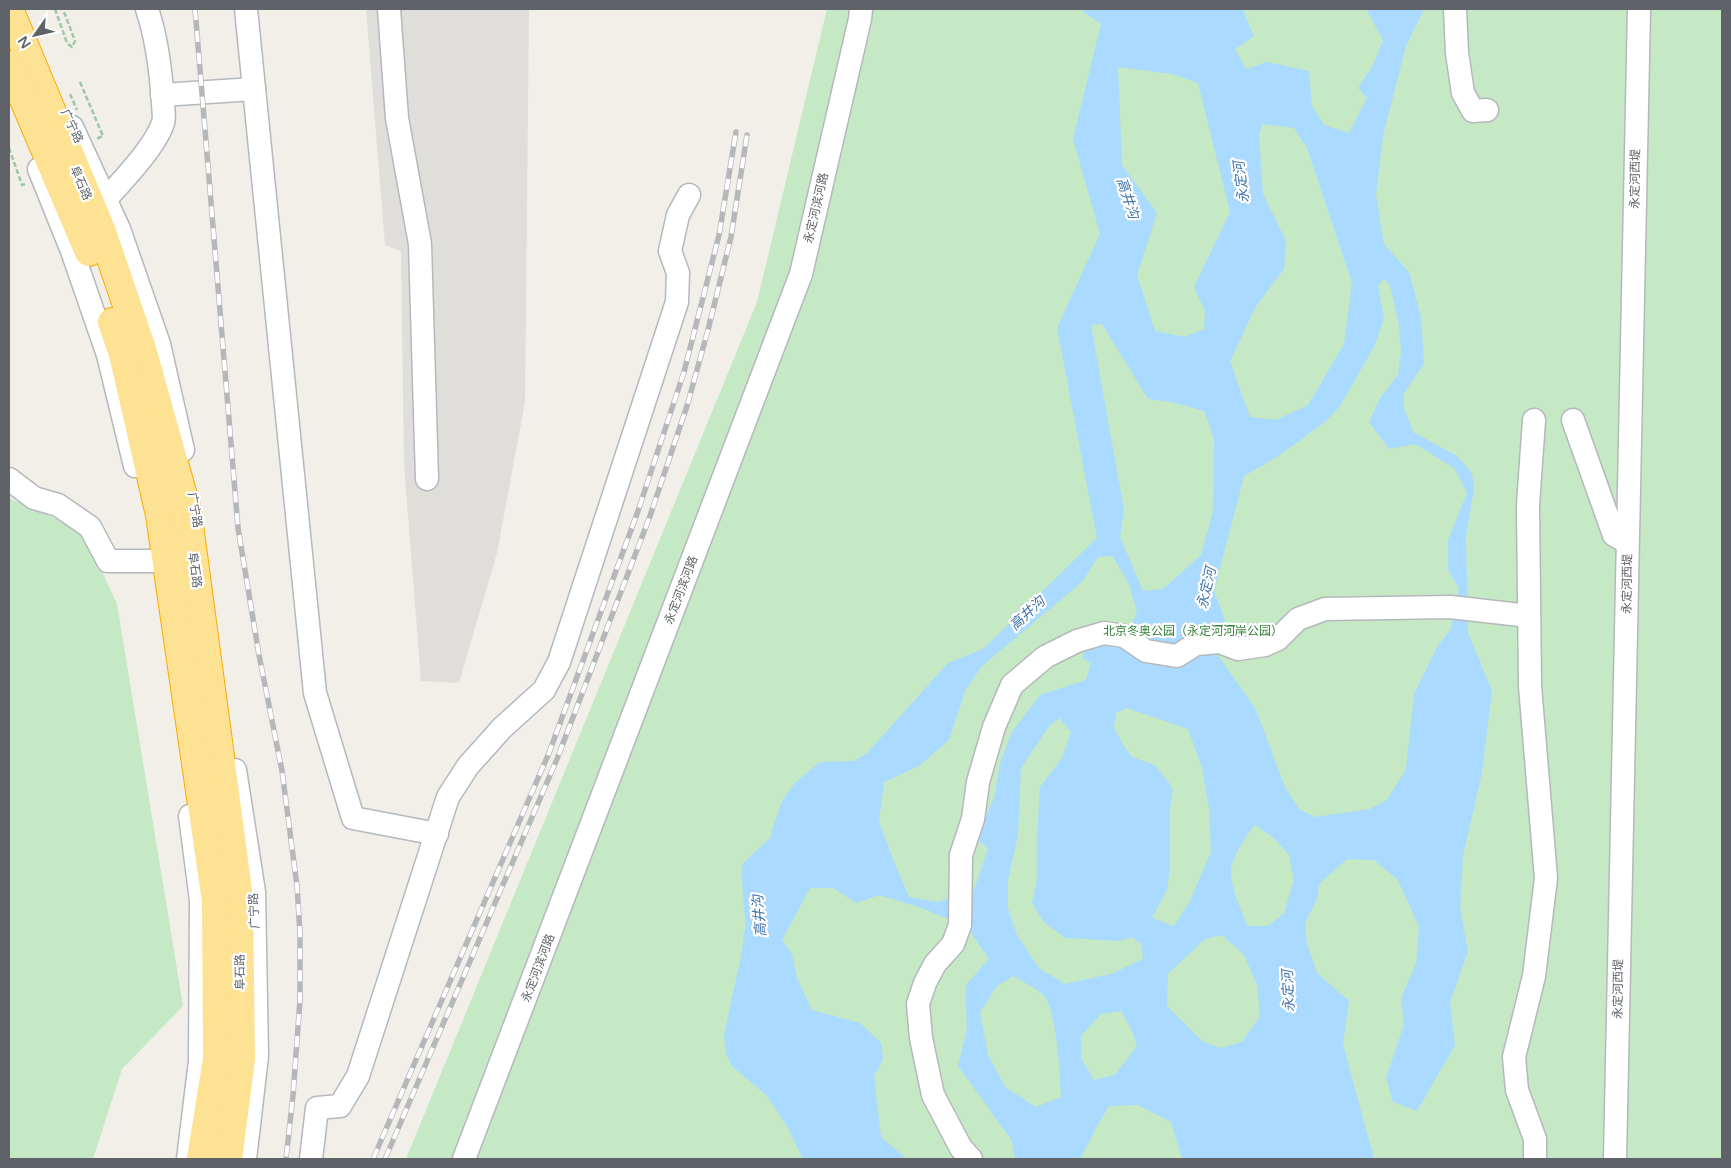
<svg xmlns="http://www.w3.org/2000/svg" width="1731" height="1168" font-family="'Varela Round','Noto Sans SC',sans-serif">
<style>
.industrial{fill:#e0deda}
.green{fill:#c5e8c5}
.water{fill:#aadaff;fill-rule:evenodd}
.lines{fill:none;stroke-linecap:round;stroke-linejoin:round}
.river{stroke:#aadaff;stroke-width:28}
.minor-casing{stroke:#b5b8bc;stroke-width:25}
.highway-casing{stroke:#f9ab00;stroke-width:30}
.path{stroke:#9cc7a9;stroke-width:2.5;stroke-dasharray:5 2.5;stroke-linecap:butt}
.minor{stroke:#fff;stroke-width:22}
.highway{stroke:#fde293;stroke-width:28}
.rail-casing{stroke:#b6b7b8;stroke-width:5.5}
.rail{stroke:#fff;stroke-width:4;stroke-dasharray:11;stroke-linecap:butt}
.labels{text-anchor:middle;stroke-width:4.5;stroke-linejoin:round;paint-order:stroke}
.street-label{font-size:12px;fill:#5f6368;stroke:#fff}
.park-label{font-size:12px;fill:#348238;stroke:#fff}
.water-label{font-size:14px;font-style:italic;fill:#4174aa;stroke:#fff}
</style>
<rect width="100%" height="100%" fill="#f1efe8"/>
<path class="industrial" d="M 366,9 L 529,9 L 525,402 L 497,553 L 459,683 L 421,681 L 404,465 L 401,251 L 385,245 Z"/>
<g class="green">
<path d="M 827,9 L 1722,9 L 1722,1159 L 406,1159 L 757,302 Z"/>
<path d="M 9,498 L 83,531 L 117,604 L 183,1006 L 122,1069 L 93,1159 L 9,1159 Z"/>
</g>
<path class="water" d="M 1079,9 L 1247,9 L 1243,11 L 1254,36 L 1235,49 L 1246,69 L 1267,62 L 1309,71 L 1312,106 L 1324,125 L 1349,133 L 1367,98 L 1358,88 L 1373,65 L 1383,40 L 1366,9 L 1424,9 L 1406,46 L 1383,136 L 1376,195 L 1384,244 L 1409,272 L 1421,317 L 1424,364 L 1404,393 L 1404,408 L 1413,432 L 1457,456 L 1472,473 L 1474,489 L 1466,536 L 1468,633 L 1492,691 L 1482,772 L 1463,856 L 1460,907 L 1468,952 L 1450,1002 L 1455,1045 L 1417,1111 L 1393,1102 L 1386,1078 L 1404,1024 L 1401,998 L 1416,964 L 1419,927 L 1398,880 L 1374,860 L 1347,859 L 1319,884 L 1317,899 L 1305,923 L 1307,944 L 1317,973 L 1349,1001 L 1343,1044 L 1374,1159 L 1182,1159 L 1171,1122 L 1138,1105 L 1109,1106 L 1097,1126 L 1082,1156 L 1081,1159 L 1015,1159 L 1012,1141 L 958,1066 L 967,1029 L 965,986 L 989,959 L 967,927 L 922,908 L 879,895 L 856,903 L 833,888 L 810,888 L 782,940 L 792,954 L 797,978 L 812,1010 L 860,1023 L 881,1043 L 883,1059 L 874,1076 L 881,1137 L 907,1159 L 803,1159 L 788,1128 L 767,1096 L 732,1066 L 726,1054 L 724,1034 L 741,957 L 746,921 L 764,871 L 772,830 L 783,799 L 795,783 L 820,762 L 854,761 L 867,753 L 948,663 L 983,649 L 1097,538 L 1057,328 L 1100,234 L 1073,139 L 1101,24 ZM 1118,67 L 1172,74 L 1198,83 L 1230,212 L 1194,287 L 1205,311 L 1204,329 L 1185,337 L 1155,331 L 1137,275 L 1157,213 L 1122,165 ZM 1262,124 L 1294,128 L 1307,148 L 1352,283 L 1344,344 L 1308,405 L 1276,420 L 1250,417 L 1230,361 L 1256,306 L 1284,269 L 1286,241 L 1263,194 L 1259,136 ZM 1384,279 L 1390,285 L 1399,324 L 1401,352 L 1398,375 L 1380,398 L 1369,422 L 1389,449 L 1415,444 L 1454,468 L 1467,493 L 1448,540 L 1448,570 L 1459,588 L 1451,629 L 1437,647 L 1414,694 L 1406,769 L 1387,800 L 1370,809 L 1315,817 L 1299,809 L 1285,787 L 1256,710 L 1217,654 L 1226,623 L 1214,591 L 1244,476 L 1277,457 L 1325,422 L 1340,406 L 1375,345 L 1384,318 L 1378,286 ZM 1102,324 L 1148,399 L 1171,402 L 1204,411 L 1214,439 L 1213,511 L 1201,555 L 1163,589 L 1143,591 L 1120,537 L 1124,510 L 1091,325 ZM 1113,556 L 1129,585 L 1137,611 L 1124,644 L 1086,645 L 1082,658 L 1091,663 L 1086,680 L 1040,695 L 1012,732 L 1001,760 L 994,798 L 976,839 L 988,848 L 974,890 L 938,902 L 909,897 L 893,859 L 879,822 L 884,782 L 919,766 L 949,740 L 966,689 L 982,666 L 1082,582 L 1098,557 ZM 1127,708 L 1188,729 L 1202,768 L 1209,808 L 1211,852 L 1189,903 L 1174,926 L 1152,918 L 1167,890 L 1170,868 L 1170,808 L 1173,791 L 1168,781 L 1154,765 L 1132,757 L 1124,746 L 1114,728 L 1116,713 ZM 1060,718 L 1071,732 L 1062,758 L 1040,787 L 1037,837 L 1037,879 L 1032,903 L 1044,922 L 1065,938 L 1119,941 L 1132,937 L 1141,944 L 1143,959 L 1111,974 L 1065,984 L 1039,968 L 1017,935 L 1008,908 L 1008,880 L 1018,835 L 1021,768 L 1050,725 ZM 1255,825 L 1274,838 L 1289,855 L 1294,880 L 1284,913 L 1268,926 L 1247,926 C 1241,909 1232,891 1231,873 C 1230,860 1246,835 1255,825 ZM 1222,935 L 1244,955 L 1257,985 L 1260,1016 L 1242,1042 L 1220,1048 L 1202,1041 L 1167,1006 L 1168,974 L 1205,939 ZM 1013,976 C 1021,981 1040,990 1045,997 C 1057,1015 1060,1075 1061,1097 L 1036,1107 L 1005,1087 L 988,1055 L 980,1012 L 997,986 ZM 1121,1011 L 1132,1031 L 1137,1046 L 1115,1075 L 1094,1080 L 1081,1058 L 1081,1036 L 1101,1014 Z"/>
<g class="lines">
<path class="river" d="M 760,929 L 755,871 L 793,836"/>
<g class="minor-casing">
<g id="minor">
<path d="M 246,9 L 315,693 L 353,818 L 437,834"/>
<path d="M 389,9 L 397,118 L 420,244 L 427,479"/>
<path d="M 1455,9 L 1457,53 L 1463,93 L 1473,111 L 1487,110"/>
<path d="M 162,95 L 254,89"/>
<path d="M 72,127 L 119,229 L 159,344 L 183,450"/>
<path d="M 39,169 L 72,251 L 108,355 L 135,466"/>
<path d="M 106,199 C 123,180 155,147 163,123 C 165,117 163,109 163,103 C 161,72 157,39 147,9"/>
<path d="M 1534,420 L 1528,505 L 1530,686 L 1546,878 L 1534,976 L 1514,1057 L 1517,1090 L 1535,1139 L 1535,1159"/>
<path d="M 1573,420 L 1614,535 L 1627,542"/>
<path d="M 9,479 L 34,498 L 58,505 L 90,527 L 108,561 L 154,561"/>
<path d="M 235,770 L 254,892 L 257,1056 L 245,1159"/>
<path d="M 188,1159 L 200,1061 L 201,900 L 190,816"/>
<path d="M 311,1159 L 317,1108 L 340,1106 L 358,1076 L 448,797 L 468,766 L 502,728 L 544,690 L 559,662 L 677,302 L 678,273 L 670,251 L 678,215 L 689,195"/>
<path d="M 464,1159 L 801,274 L 860,19 L 861,9"/>
<path d="M 971,1159 L 961,1148 L 933,1095 L 921,1038 L 918,1004 L 925,983 L 935,964 L 953,944 L 960,925 L 961,855 L 973,819 L 978,782 L 994,727 L 1012,685 L 1045,657 L 1077,641 L 1104,633 L 1124,636 L 1146,651 L 1177,656 L 1196,644 L 1220,642 L 1238,649 L 1265,645 L 1278,639 L 1298,619 L 1325,609 L 1450,607 L 1529,616"/>
<path d="M 1615,1159 L 1639,9"/>
</g>
</g>
<g class="highway-casing">
<g id="highway">
<path d="M 9,9 L 102,232 L 142,349 L 187,510 L 239,898 L 241,1059 L 228,1159"/>
<path d="M 9,65 L 89,252"/>
<path d="M 112,322 L 123,354 L 160,515 L 216,901 L 217,1059 L 201,1159"/>
</g>
</g>
<g class="path">
<path d="M 55,9 L 67,43 L 72,47 L 75,41 L 63,9"/>
<path d="M 80,82 L 103,136 L 96,139"/>
<path d="M 70,94 L 77,110"/>
<path d="M 9,148 L 22,185 L 26,184"/>
</g>
<use href="#minor" class="minor"/>
<use href="#highway" class="highway"/>
<g class="rail-casing">
<g id="rail">
<path d="M 195,9 L 238,528 L 259,655 L 282,771 L 297,886 L 300,933 L 300,1000 L 293,1095 L 286,1159"/>
<path d="M 373,1159 L 549,753 L 638,511 L 684,372 L 719,235 L 736,132"/>
<path d="M 385,1159 L 557,759 L 650,516 L 687,406 L 708,330 L 731,237 L 747,135"/>
</g>
</g>
<use href="#rail" class="rail"/>
</g>
<g class="labels">
<g class="street-label">
<text transform="translate(72 126) rotate(65)" y="4">广宁路</text>
<text transform="translate(1635 179) rotate(-89)" y="4">永定河西堤</text>
<text transform="translate(81 183) rotate(67)" y="4">阜石路</text>
<text transform="translate(816 208) rotate(-77)" y="4">永定河滨河路</text>
<text transform="translate(195 510) rotate(80)" y="4">广宁路</text>
<text transform="translate(195 570) rotate(82)" y="4">阜石路</text>
<text transform="translate(1627 584) rotate(-89)" y="4">永定河西堤</text>
<text transform="translate(681 590) rotate(-69)" y="4">永定河滨河路</text>
<text transform="translate(254 911) rotate(-92)" y="4">广宁路</text>
<text transform="translate(538 968) rotate(-69)" y="4">永定河滨河路</text>
<text transform="translate(240 972) rotate(-91)" y="4">阜石路</text>
<text transform="translate(1618 989) rotate(-89)" y="4">永定河西堤</text>
</g>
<g class="park-label">
<text x="1193" y="635">北京冬奥公园（永定河河岸公园）</text>
</g>
<g class="water-label">
<text transform="translate(1241 182) rotate(-97)" y="5">永定河</text>
<text transform="translate(1128 198) rotate(72)" y="5">高井沟</text>
<text transform="translate(1206 588) rotate(-77)" y="5">永定河</text>
<text transform="translate(1027 613) rotate(-43)" y="5">高井沟</text>
<text transform="translate(759 916) rotate(-95)" y="5">高井沟</text>
<text transform="translate(1288 991) rotate(-93)" y="5">永定河</text>
</g>
</g>
<rect width="1731" height="1168" fill="none" stroke="#5f6368" stroke-width="20"/>
<g transform="translate(35 35) rotate(236)" stroke="#ffffff" stroke-width="4" paint-order="stroke">
<path d="M0-4L9 19L0 12L-9 19Z" fill="#5f6368"/>
<text y="-8" font-size="14" font-weight="bold" text-anchor="middle" fill="#5f6368">N</text>
</g>
</svg>
